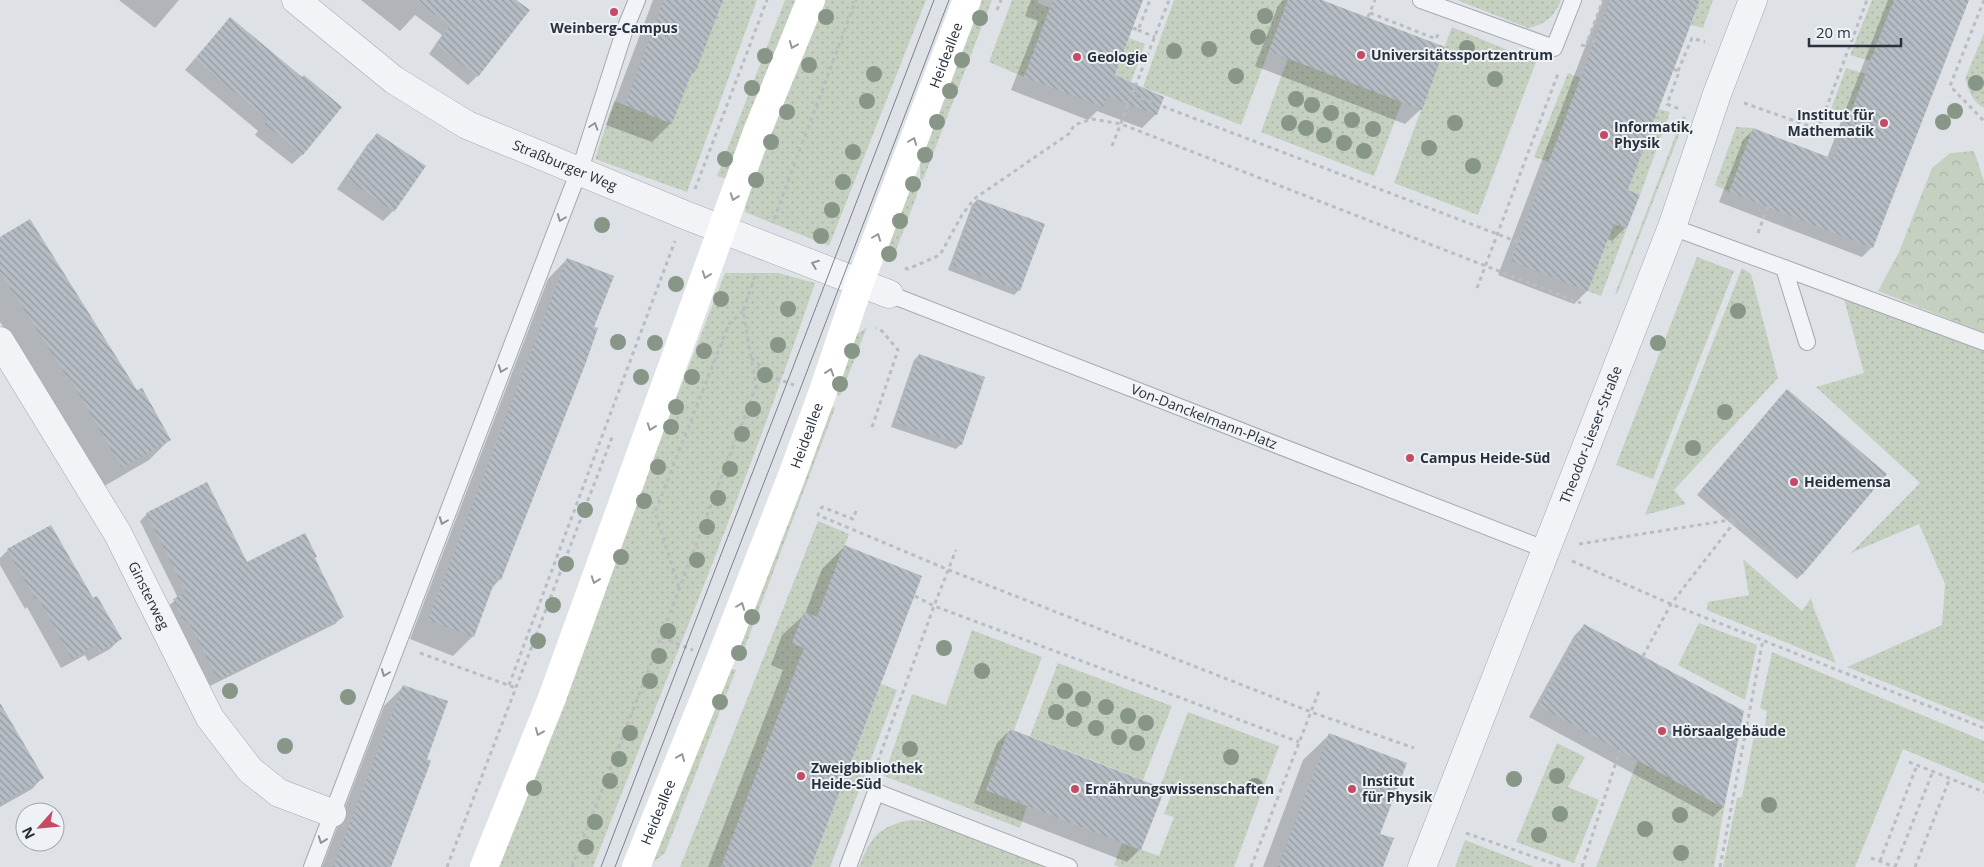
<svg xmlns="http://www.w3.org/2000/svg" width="1984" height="867" font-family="'Open Sans',sans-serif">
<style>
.grass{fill:url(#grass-dots)}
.forest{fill:url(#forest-crowns)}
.shadow{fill:#0003}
.building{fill:url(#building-back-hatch)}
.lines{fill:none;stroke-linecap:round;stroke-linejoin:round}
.lane-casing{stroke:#a4a9b1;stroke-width:18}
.street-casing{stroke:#a4a9b1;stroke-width:29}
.path{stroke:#b9bdc2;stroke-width:3;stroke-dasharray:4 4;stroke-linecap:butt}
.lane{stroke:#f1f3f6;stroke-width:16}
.street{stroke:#f1f3f6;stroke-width:28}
.secondary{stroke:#fff;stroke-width:28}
.tram{stroke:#79838f;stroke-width:1}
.tree{fill:#879686}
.oneway{stroke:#94989e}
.oneway2{stroke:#8d929a}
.poi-dot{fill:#c54b64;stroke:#eef1f5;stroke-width:2}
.labels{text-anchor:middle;stroke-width:4;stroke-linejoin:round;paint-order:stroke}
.poi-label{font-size:14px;font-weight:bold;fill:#29313d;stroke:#eef1f5;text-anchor:start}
.street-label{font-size:14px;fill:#29313d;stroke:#eef1f5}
</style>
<defs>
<pattern id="grass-dots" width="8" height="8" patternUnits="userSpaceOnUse" patternTransform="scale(1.25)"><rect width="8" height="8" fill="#c5d0c0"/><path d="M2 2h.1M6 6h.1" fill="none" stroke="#a9b3a6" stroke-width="1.8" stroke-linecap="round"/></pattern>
<pattern id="forest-crowns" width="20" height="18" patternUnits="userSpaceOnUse" patternTransform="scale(1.25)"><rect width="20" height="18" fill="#c5d0c0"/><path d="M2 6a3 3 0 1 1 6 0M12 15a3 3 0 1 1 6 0" fill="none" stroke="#a9b3a6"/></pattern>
<pattern id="building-back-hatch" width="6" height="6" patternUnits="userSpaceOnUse" patternTransform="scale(1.25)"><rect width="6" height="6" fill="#b6bcc3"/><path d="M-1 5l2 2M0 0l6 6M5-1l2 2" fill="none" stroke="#9499a0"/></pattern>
</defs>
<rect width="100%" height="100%" fill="#dee2e7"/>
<g class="grass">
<path d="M 718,0 L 757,0 L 687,192 L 595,159 L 614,101 L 672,123 L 693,70 L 696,71 Z"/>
<path d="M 785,0 L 795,0 L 727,179 L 717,176 Z"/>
<path d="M 824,0 L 926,0 L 829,246 L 745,212 L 745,193 Z"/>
<path d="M 982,0 L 992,0 L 923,180 L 920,179 L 920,163 Z"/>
<path d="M 1012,0 L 1038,0 L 1038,3 L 1050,8 L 1024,77 L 989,62 Z"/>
<path d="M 1174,0 L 1288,0 L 1241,125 L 1143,87 Z"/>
<path d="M 1457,0 L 1561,0 C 1555,16 1545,25 1528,28 Z"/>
<path d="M 1700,0 L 1713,0 L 1703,28 L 1691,25 Z"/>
<path d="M 1872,0 L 1894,0 L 1870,61 L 1850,55 Z"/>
<path d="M 1452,27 L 1536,62 L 1478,215 L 1394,183 Z"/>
<path d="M 1984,33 L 1984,108 C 1973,103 1969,91 1965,79 Z"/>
<path d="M 1129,38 L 1145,44 L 1131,82 L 1115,76 Z"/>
<path d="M 1288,58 L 1402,102 L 1374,176 L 1261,132 Z"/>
<path d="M 1846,68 L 1866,74 L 1849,116 L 1831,109 Z"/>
<path d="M 1568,73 L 1581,78 L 1549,162 L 1534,157 Z"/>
<path d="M 1659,109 L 1670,112 L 1640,195 L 1628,190 Z"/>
<path d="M 1683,116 L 1686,117 L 1617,294 L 1615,294 Z"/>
<path d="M 1736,127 L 1753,128 L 1729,192 L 1715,185 Z"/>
<path d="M 915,177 L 917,178 L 917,195 L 892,261 L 884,258 Z"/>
<path d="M 1614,224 L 1627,228 L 1601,296 L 1588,291 Z"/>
<path d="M 1697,257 L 1734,271 L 1653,479 L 1616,465 Z"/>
<path d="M 1742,268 L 1751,274 L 1778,378 L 1674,490 L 1686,504 L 1645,515 Z"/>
<path d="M 725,273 L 778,273 L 815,283 C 749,480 668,673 593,867 L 494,867 Z"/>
<path d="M 1843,295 L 1984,348 L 1984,722 L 1847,667 L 1942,625 L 1945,584 L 1919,524 L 1851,553 L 1920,483 L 1816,387 L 1864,373 Z"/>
<path d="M 867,327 L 840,396 L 832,393 L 855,336 Z"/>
<path d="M 827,405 L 835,408 L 740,660 L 731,657 Z"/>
<path d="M 818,521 L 849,534 L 817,617 L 804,612 L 792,643 L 804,648 L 721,867 L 680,867 Z"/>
<path d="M 1743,559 L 1802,611 L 1811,598 L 1814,609 L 1836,663 L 1707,610 L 1708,602 L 1749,595 Z"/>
<path d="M 1699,623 L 1757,645 L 1745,700 L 1678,665 Z"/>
<path d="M 972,630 L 1042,657 L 1014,730 L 1009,729 L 986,790 L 1027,806 L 1020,828 L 884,776 L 912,694 L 946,705 Z"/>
<path d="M 1772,652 L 1984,741 L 1984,783 L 1903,749 L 1855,867 L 1723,867 L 1737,798 L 1742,797 L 1756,726 L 1765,726 L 1767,711 L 1760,708 Z"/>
<path d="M 1058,663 L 1172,706 L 1143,780 L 1030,736 Z"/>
<path d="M 727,667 L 736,670 L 665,853 L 652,863 Z"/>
<path d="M 881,684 L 897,690 L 830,867 L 811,867 Z"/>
<path d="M 1188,712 L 1279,746 L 1234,867 L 1120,867 L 1114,865 L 1122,843 L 1159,856 L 1174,817 L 1164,814 L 1172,793 L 1160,787 Z"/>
<path d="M 1557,743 L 1585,757 L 1568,787 L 1599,800 L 1574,863 L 1516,842 Z"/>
<path d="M 1638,760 L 1724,808 L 1714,867 L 1596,867 Z"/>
<path d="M 912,820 L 929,822 L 1046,867 L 859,867 C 870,838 879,825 912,820 Z"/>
<path d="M 1465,840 L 1534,867 L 1455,867 Z"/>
</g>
<path class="forest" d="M 1974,151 L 1984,181 L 1984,333 L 1878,291 L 1899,252 L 1932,168 L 1950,153 Z"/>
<g class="shadow">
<path d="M 119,0 L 179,0 L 155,28 Z"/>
<path d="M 361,0 L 514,0 L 477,76 L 468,85 L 429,54 L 442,35 L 415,15 L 400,31 Z"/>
<path d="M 653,0 L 721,0 L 695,71 L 689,76 L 671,123 L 652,142 L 606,125 Z"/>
<path d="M 1031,0 L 1142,0 L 1114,75 L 1156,114 L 1142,128 L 1097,111 L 1088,120 L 1011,90 L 1038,21 L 1025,16 Z"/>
<path d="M 1283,0 L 1318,0 L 1421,109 L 1405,124 L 1255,66 L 1278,6 Z"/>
<path d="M 1603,0 L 1699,0 L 1627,191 L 1626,227 L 1612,241 L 1607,239 L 1587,291 L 1574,304 L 1498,275 Z"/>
<path d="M 1888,0 L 1967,0 L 1872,247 L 1862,257 L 1719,202 L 1743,140 L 1753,130 L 1827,158 Z"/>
<path d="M 230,18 L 303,154 L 292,164 L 255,135 L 258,131 L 185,70 Z"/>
<path d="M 377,134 L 393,211 L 383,221 L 337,189 L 367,145 Z"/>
<path d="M 977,200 L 1019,290 L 1014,295 L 948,270 L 972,205 Z"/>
<path d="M 0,238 L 136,392 L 170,439 L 149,460 L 101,488 L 0,322 Z"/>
<path d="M 567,259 L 592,327 L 597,329 L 500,579 L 492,588 L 473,636 L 453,656 L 410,639 L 548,279 Z"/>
<path d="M 919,355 L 961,444 L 956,449 L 891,427 L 914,360 Z"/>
<path d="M 1782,395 L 1802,574 L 1797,579 L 1697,495 Z"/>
<path d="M 147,514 L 247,563 L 314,558 L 342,617 L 335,624 L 210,686 L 180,627 L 177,629 L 167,607 L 178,598 L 140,521 Z"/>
<path d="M 844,547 L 810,867 L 708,867 L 783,670 L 771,665 L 782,635 L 805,614 L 822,569 Z"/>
<path d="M 8,550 L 92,600 L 120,639 L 110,649 L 88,661 L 85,655 L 61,668 L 27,607 L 25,609 L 0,565 L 0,558 Z"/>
<path d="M 1584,626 L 1723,807 L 1713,817 L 1529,717 L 1574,636 Z"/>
<path d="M 404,686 L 389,867 L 322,867 L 384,706 Z"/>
<path d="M 1010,730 L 1140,849 L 1127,862 L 974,803 L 997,743 Z"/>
<path d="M 0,734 L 42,778 L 32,789 L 0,807 Z"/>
<path d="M 1329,735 L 1379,835 L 1382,867 L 1263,867 L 1303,760 Z"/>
</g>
<g class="building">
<path d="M 416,0 L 516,0 L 530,10 L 478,77 L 437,45 L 450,26 Z"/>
<path d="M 664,0 L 723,0 L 696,71 L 693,70 L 672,124 L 625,105 Z"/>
<path d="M 1053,0 L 1143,0 L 1115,75 L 1164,97 L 1157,115 L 1107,96 L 1103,107 L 1024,77 Z"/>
<path d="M 1288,0 L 1322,0 L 1445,47 L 1422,110 L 1269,51 Z"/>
<path d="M 1610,0 L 1700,0 L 1628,190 L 1640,195 L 1627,228 L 1614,224 L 1588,291 L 1511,261 Z"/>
<path d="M 1894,0 L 1969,0 L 1873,248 L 1729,192 L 1753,128 L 1833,159 Z"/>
<path d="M 230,17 L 302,77 L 304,75 L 342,107 L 303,155 L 265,124 L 268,120 L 195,59 Z"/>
<path d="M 377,133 L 426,166 L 394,212 L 346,178 Z"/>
<path d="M 977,199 L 1045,224 L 1020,291 L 952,265 Z"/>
<path d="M 30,219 L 137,390 L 142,388 L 171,440 L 122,468 L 70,379 L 69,380 L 0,272 L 0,237 Z"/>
<path d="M 567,258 L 614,276 L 594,327 L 598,328 L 585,365 L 501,580 L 496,578 L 474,637 L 428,620 Z"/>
<path d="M 919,354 L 985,377 L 962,445 L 895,422 Z"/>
<path d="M 1787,389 L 1887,474 L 1802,575 L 1701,490 Z"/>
<path d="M 207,482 L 247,562 L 305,533 L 317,557 L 315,558 L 344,617 L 218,680 L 188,621 L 184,623 L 173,599 L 186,592 L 146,513 Z"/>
<path d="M 51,525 L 93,598 L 97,596 L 122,639 L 99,652 L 96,645 L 72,659 L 38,598 L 35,599 L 7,549 Z"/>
<path d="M 844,545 L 922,576 L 811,867 L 721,867 L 804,648 L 792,643 L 804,612 L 817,617 Z"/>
<path d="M 1584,624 L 1744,711 L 1724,808 L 1539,706 Z"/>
<path d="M 403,685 L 448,701 L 427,759 L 431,761 L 391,867 L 333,867 Z"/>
<path d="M 0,703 L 44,778 L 0,804 Z"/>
<path d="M 1010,729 L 1165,789 L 1141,850 L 986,790 Z"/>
<path d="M 1329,733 L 1407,763 L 1380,834 L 1394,838 L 1383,867 L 1278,867 Z"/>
</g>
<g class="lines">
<g class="lane-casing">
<g id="lane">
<path d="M 1421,0 L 1554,48 L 1573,0"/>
<path d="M 1672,227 L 1784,268 L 1807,342"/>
<path d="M 1784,268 L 1984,342"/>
<path id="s1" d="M 889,294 L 1547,550"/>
<path d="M 312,867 L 583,160 L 625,29 L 637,0"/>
<path d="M 848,867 L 876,792 L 1069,867"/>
</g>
</g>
<g class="street-casing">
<g id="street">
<path id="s2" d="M 296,0 L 394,80 L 467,125 L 685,215 L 889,294"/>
<path id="s3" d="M 0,341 L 118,534 L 210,718 L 250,770 L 279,793 L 332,813"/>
<path id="s4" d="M 1422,867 L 1672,227 L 1717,94 L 1753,0"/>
</g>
</g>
<g class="path">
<path d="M 1984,0 L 1950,86 L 1984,121"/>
<path d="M 997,10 L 1001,0"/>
<path d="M 1370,13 L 1436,39 L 1439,32"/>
<path d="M 1368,17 L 1375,0"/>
<path d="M 1133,28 L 1138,30 L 1150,0"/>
<path d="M 1138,30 L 1155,37"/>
<path d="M 1595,42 L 1588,40 L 1603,0"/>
<path d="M 1581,45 L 1586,46 L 1588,40"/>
<path d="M 1674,69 L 1679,72 L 1667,104 L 1679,109"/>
<path d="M 1678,71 L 1692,38 L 1705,42"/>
<path d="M 1133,95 L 1518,242"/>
<path d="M 1744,103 L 1812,127 L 1821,122 L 1867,0"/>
<path d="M 1112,146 L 1169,0"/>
<path d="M 695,189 L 767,0"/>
<path d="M 774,219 L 856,0"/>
<path d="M 1758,233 L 1768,206"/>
<path d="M 905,268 L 908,269 L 940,255 L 962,215 L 974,199 L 1070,133 L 1074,125 L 1092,119 L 1121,124 L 1581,303"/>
<path d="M 1477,288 L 1559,71"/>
<path d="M 751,358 L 775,378 L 794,385"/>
<path d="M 872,427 L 898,350 L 882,331 L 876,328"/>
<path d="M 856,511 L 853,519 L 822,507 L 818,515 L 949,570 L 1311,712 L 1414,748"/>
<path d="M 1579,544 L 1736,519"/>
<path d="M 1572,561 L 1671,604 L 1984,728"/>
<path d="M 679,587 L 655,512 L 729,324 L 743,311"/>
<path d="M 915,596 L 934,606 L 1299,742"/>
<path d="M 661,637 L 693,650"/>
<path d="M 420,653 L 516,688"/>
<path d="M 1643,656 L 1671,604 L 1736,520"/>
<path d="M 509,685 L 675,241"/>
<path d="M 1909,762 L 1984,792"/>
<path d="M 875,769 L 934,606 L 956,550"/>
<path d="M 1466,833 L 1563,867"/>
<path d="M 1871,858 L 1895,867"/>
<path d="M 1880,861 L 1917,765"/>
<path d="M 447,867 L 613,435"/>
<path d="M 572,867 L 652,661 L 756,386 L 743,311 L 756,273"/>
<path d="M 1251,867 L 1319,691"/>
<path d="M 1582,867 L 1620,750"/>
<path d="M 1720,867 L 1763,640"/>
<path d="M 1895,867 L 1933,771"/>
<path d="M 1915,867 L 1950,778"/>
</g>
<use href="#lane" class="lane"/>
<use href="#street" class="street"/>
<g class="secondary">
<path d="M 484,867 L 552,698 L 757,132 L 811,0"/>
<path id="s5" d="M 636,867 L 720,660 L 791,478 L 822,394 L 860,282 L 967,0"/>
</g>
<g class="tram">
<path d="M 601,867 L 934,0"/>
<path d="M 615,867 L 801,387 L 949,0"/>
</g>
</g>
<g class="tree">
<circle cx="1265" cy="16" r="8"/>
<circle cx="826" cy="17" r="8"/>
<circle cx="980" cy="18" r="8"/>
<circle cx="1258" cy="37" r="8"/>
<circle cx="1467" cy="48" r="8"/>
<circle cx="1209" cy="49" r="8"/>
<circle cx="1174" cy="51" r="8"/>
<circle cx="765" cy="56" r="8"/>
<circle cx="962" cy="60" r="8"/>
<circle cx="809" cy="65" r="8"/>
<circle cx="874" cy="74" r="8"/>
<circle cx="1236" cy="76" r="8"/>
<circle cx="1495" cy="79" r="8"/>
<circle cx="1976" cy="83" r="8"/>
<circle cx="752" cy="88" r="8"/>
<circle cx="950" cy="91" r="8"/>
<circle cx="1296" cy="99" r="8"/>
<circle cx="867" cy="101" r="8"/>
<circle cx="1312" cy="105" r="8"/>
<circle cx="1955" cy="111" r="8"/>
<circle cx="787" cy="112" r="8"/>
<circle cx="1331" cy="113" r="8"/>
<circle cx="1352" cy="120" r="8"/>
<circle cx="937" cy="122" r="8"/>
<circle cx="1943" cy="122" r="8"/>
<circle cx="1289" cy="123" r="8"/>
<circle cx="1455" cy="123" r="8"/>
<circle cx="1306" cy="128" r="8"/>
<circle cx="1373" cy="129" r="8"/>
<circle cx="1324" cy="135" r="8"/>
<circle cx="771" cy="142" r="8"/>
<circle cx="1344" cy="143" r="8"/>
<circle cx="1429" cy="148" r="8"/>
<circle cx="1364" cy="151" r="8"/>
<circle cx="853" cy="152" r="8"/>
<circle cx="925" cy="155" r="8"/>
<circle cx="725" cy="159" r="8"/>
<circle cx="1473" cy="166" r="8"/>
<circle cx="756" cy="180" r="8"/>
<circle cx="843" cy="182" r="8"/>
<circle cx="913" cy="184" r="8"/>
<circle cx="832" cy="210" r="8"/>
<circle cx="900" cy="221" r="8"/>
<circle cx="602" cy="225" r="8"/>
<circle cx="821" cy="236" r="8"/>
<circle cx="889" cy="254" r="8"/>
<circle cx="676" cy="284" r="8"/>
<circle cx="721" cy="299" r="8"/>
<circle cx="788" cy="309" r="8"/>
<circle cx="1738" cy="311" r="8"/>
<circle cx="618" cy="342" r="8"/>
<circle cx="655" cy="343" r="8"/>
<circle cx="1658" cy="343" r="8"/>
<circle cx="778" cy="345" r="8"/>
<circle cx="704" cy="351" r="8"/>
<circle cx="852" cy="351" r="8"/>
<circle cx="765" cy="375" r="8"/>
<circle cx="641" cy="377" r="8"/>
<circle cx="692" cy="377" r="8"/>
<circle cx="840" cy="384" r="8"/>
<circle cx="676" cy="407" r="8"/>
<circle cx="753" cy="409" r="8"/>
<circle cx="1725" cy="412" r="8"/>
<circle cx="671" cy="427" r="8"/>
<circle cx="742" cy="434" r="8"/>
<circle cx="1693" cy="448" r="8"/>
<circle cx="658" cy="467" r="8"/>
<circle cx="730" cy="469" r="8"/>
<circle cx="718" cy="498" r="8"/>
<circle cx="644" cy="501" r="8"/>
<circle cx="585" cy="510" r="8"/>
<circle cx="707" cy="527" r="8"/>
<circle cx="621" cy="557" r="8"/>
<circle cx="697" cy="560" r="8"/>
<circle cx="566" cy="564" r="8"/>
<circle cx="553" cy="605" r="8"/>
<circle cx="752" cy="617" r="8"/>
<circle cx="668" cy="631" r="8"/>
<circle cx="538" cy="641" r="8"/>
<circle cx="944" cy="648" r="8"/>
<circle cx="739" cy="653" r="8"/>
<circle cx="659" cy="656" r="8"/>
<circle cx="982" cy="671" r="8"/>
<circle cx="650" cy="681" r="8"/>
<circle cx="230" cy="691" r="8"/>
<circle cx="1065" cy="691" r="8"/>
<circle cx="348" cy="697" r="8"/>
<circle cx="1083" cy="699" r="8"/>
<circle cx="720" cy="702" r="8"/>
<circle cx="1106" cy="707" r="8"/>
<circle cx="1056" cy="712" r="8"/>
<circle cx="1128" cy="716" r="8"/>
<circle cx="1074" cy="719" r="8"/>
<circle cx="1146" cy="723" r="8"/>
<circle cx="1096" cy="728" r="8"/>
<circle cx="630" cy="733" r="8"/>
<circle cx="1119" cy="737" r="8"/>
<circle cx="1137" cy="743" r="8"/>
<circle cx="285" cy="746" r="8"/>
<circle cx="910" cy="749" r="8"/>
<circle cx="1231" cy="757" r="8"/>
<circle cx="619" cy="759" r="8"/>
<circle cx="1557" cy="776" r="8"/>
<circle cx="1514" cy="779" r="8"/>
<circle cx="610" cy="781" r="8"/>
<circle cx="1255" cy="786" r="8"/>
<circle cx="534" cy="788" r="8"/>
<circle cx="1769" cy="805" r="8"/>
<circle cx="1560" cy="814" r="8"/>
<circle cx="1680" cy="815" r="8"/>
<circle cx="595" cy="822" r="8"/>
<circle cx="1645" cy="829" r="8"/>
<circle cx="1539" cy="835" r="8"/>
<circle cx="586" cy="847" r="8"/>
<circle cx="1681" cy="853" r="8"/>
</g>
<defs><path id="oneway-chevron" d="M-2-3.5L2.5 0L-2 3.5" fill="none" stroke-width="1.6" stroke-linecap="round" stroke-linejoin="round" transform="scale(1.25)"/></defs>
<g class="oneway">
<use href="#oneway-chevron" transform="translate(793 45) rotate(112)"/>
<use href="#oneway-chevron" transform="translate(913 141) rotate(-69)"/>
<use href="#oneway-chevron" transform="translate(734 197) rotate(110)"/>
<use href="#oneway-chevron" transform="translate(877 237) rotate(-69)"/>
<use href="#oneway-chevron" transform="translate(706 275) rotate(110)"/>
<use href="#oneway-chevron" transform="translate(830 372) rotate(-71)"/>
<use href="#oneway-chevron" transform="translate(651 427) rotate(110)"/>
<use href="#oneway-chevron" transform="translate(595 580) rotate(110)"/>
<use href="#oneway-chevron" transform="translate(741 606) rotate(-69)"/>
<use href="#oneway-chevron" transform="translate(539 732) rotate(112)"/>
<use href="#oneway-chevron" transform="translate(681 757) rotate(-68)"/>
</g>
<g class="oneway2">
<use href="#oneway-chevron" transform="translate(594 126) rotate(-72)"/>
<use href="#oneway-chevron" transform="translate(561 218) rotate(111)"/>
<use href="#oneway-chevron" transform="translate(815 264) rotate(-159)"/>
<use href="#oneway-chevron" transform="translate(502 369) rotate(111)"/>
<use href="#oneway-chevron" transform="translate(443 521) rotate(111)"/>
<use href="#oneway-chevron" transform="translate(385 673) rotate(111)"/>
<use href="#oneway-chevron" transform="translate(322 840) rotate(110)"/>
</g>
<g class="poi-dot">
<circle cx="614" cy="12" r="5"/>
<circle cx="1361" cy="55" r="5"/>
<circle cx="1077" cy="57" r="5"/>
<circle cx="1884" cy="123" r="5"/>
<circle cx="1604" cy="135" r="5"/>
<circle cx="1410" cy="458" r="5"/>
<circle cx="1794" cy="482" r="5"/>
<circle cx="1662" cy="731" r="5"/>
<circle cx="801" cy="776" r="5"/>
<circle cx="1075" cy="789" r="5"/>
<circle cx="1352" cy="789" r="5"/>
</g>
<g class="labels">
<g class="poi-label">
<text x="614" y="33" text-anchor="middle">Weinberg-Campus</text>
<text x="1371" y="60">Universitätssportzentrum</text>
<text x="1087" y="62">Geologie</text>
<text x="1874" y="120" text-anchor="end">Institut für<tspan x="1874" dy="16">Mathematik</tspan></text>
<text x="1614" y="132">Informatik,<tspan x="1614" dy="16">Physik</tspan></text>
<text x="1420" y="463">Campus Heide-Süd</text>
<text x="1804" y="487">Heidemensa</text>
<text x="1672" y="736">Hörsaalgebäude</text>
<text x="811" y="773">Zweigbibliothek<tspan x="811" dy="16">Heide-Süd</tspan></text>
<text x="1362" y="786">Institut<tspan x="1362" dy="16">für Physik</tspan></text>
<text x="1085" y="794">Ernährungswissenschaften</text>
</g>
<g class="street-label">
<text dy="5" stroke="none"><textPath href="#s5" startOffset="869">Heideallee</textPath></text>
<text dy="5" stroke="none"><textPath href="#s2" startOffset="318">Straßburger Weg</textPath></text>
<text dy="5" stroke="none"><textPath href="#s1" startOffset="338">Von-Danckelmann-Platz</textPath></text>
<text dy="5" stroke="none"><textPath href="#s4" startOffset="464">Theodor-Lieser-Straße</textPath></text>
<text dy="5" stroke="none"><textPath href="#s5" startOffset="464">Heideallee</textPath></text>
<text dy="5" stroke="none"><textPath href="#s3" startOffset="295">Ginsterweg</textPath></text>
<text dy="5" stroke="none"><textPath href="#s5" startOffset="59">Heideallee</textPath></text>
</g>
</g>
<g transform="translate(40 827) rotate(243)"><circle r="24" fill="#eef1f5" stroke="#9fa4ab"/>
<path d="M0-4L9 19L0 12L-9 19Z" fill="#c54b64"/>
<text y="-8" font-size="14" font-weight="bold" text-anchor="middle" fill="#29313d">N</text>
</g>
<path d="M1809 38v8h92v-8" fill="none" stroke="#29313d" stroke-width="2.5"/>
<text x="1816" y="38" font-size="15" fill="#29313d" stroke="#eef1f5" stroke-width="4" paint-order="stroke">20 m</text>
</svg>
